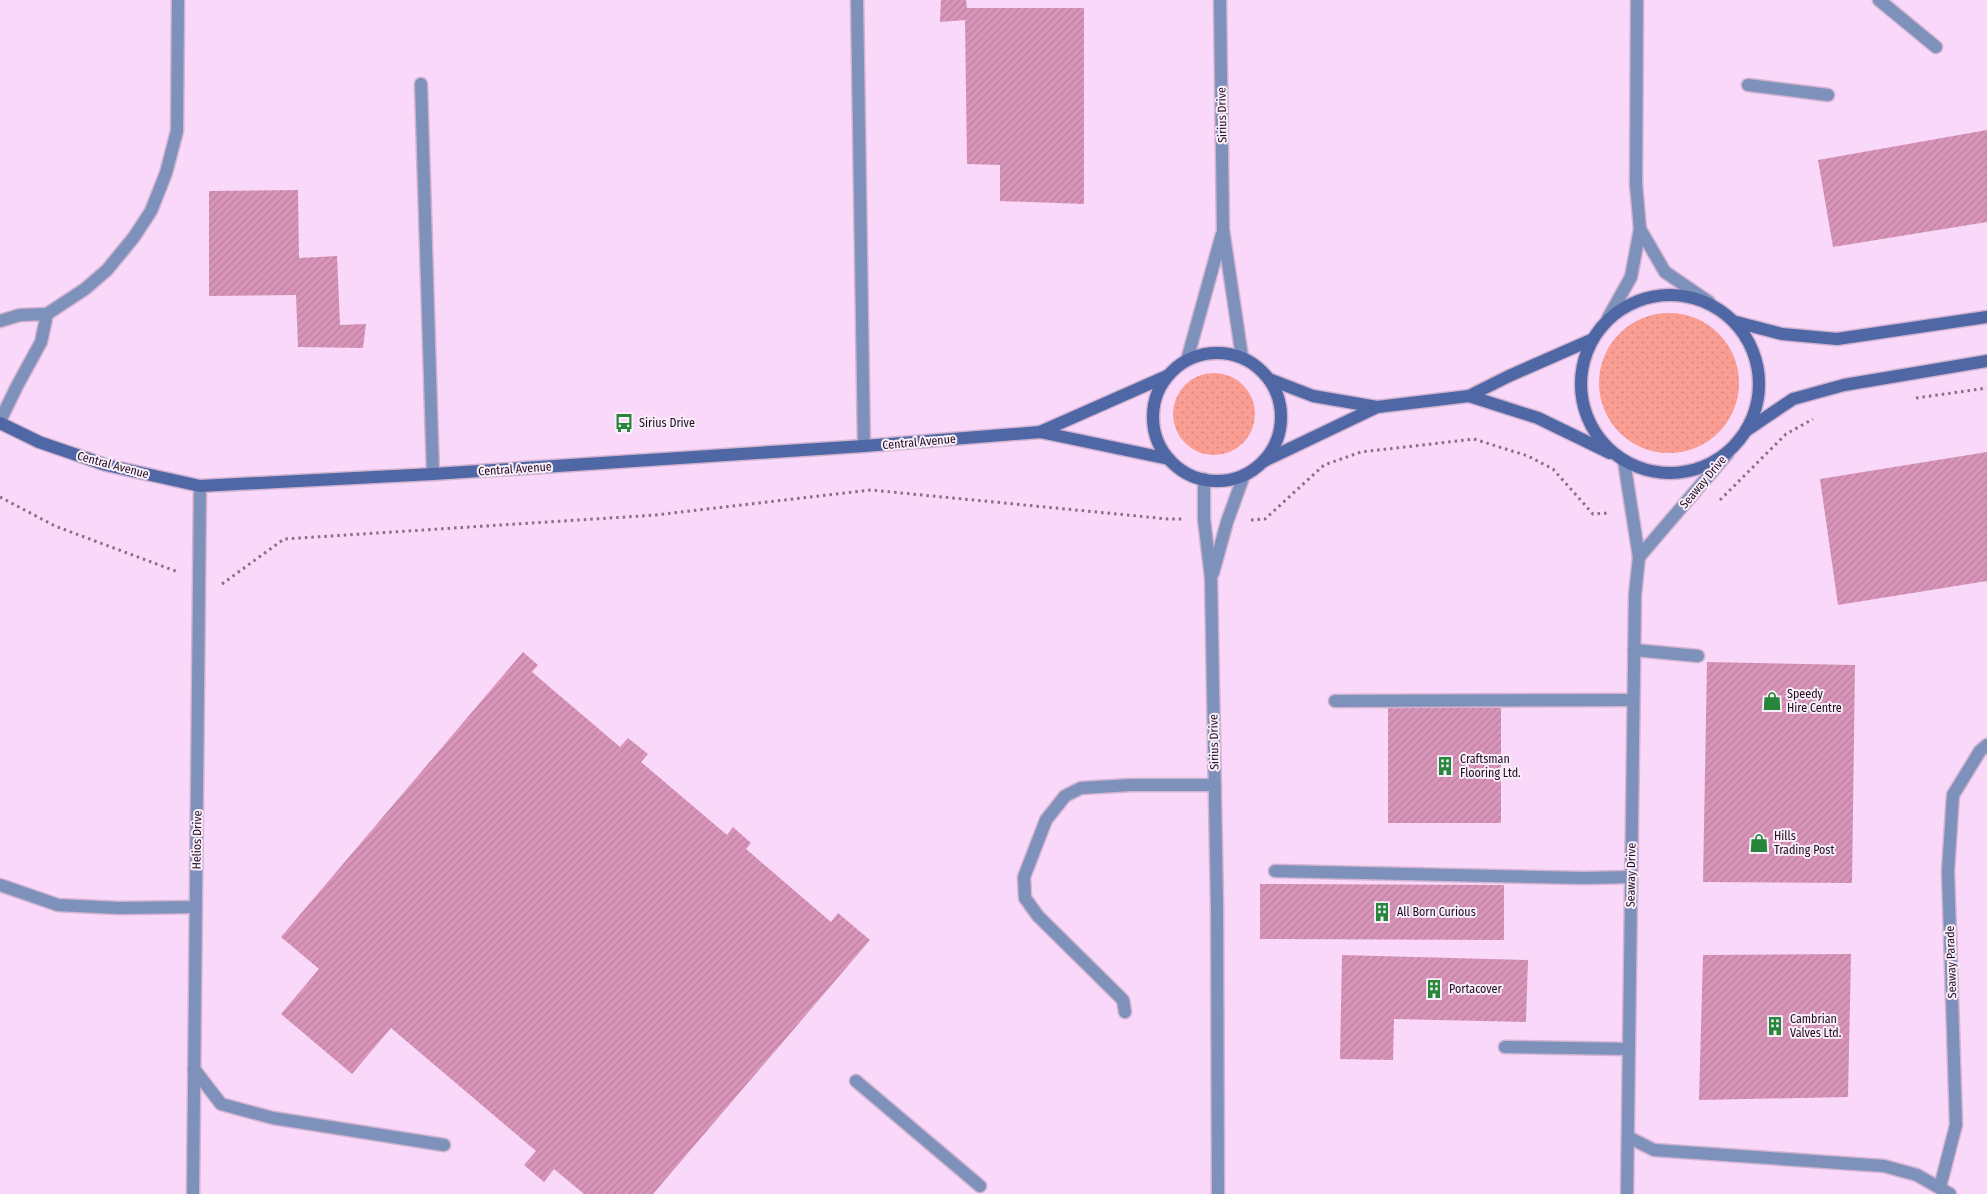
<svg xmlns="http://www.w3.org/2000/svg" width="1987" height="1194" font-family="'Fira Sans Condensed',sans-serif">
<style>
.grass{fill:url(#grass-dots)}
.building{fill:url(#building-hatch)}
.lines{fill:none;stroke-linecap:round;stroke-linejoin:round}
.lane-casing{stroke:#d2b4d2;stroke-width:15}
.street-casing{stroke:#d2b4d2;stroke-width:15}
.secondary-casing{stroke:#d2b4d2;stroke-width:15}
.path{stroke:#886e88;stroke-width:3;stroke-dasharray:2.5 4;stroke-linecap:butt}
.lane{stroke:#7e91bb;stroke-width:12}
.street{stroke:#7e91bb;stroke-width:12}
.secondary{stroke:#4f67a5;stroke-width:12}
.labels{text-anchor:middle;stroke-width:4;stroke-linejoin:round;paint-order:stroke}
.street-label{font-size:12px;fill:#210e21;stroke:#f9eef9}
.poi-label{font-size:12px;fill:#210e21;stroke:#f9eef9;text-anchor:start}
</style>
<defs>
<pattern id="grass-dots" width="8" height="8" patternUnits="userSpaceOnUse" patternTransform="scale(1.25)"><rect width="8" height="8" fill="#fa9d93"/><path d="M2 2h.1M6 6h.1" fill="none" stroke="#d6867e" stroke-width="1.8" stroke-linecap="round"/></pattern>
<pattern id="building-hatch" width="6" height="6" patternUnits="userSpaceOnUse" patternTransform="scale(1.25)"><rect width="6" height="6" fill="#d995b9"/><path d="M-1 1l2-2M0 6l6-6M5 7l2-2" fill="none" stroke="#ba7f9f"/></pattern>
</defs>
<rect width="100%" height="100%" fill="#f9d8f9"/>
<g class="grass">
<circle cx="1669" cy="383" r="70"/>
<circle cx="1214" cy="414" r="41"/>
</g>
<g class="building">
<path d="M 941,0 L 966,0 L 967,8 L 1084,8 L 1084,204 L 1000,201 L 1000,165 L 967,164 L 965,20 L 940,22 Z"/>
<path d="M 1987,130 L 1987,222 L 1833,247 L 1818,160 Z"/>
<path d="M 298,190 L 299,258 L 337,256 L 340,325 L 366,324 L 363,348 L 298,347 L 296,295 L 209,296 L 209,191 Z"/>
<path d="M 1987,452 L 1987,581 L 1838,605 L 1820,479 Z"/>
<path d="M 523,652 L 538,665 L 532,672 L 620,747 L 628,738 L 648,754 L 641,762 L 727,835 L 733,827 L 751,843 L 746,849 L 831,922 L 838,913 L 870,940 L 653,1194 L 584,1194 L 554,1169 L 544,1182 L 524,1165 L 536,1151 L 391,1028 L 352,1074 L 281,1014 L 319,969 L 281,937 Z"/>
<path d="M 1707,662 L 1855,665 L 1852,883 L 1703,882 Z"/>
<rect x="1388" y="708" width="113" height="115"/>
<path d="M 1260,884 L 1504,885 L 1504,940 L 1260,939 Z"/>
<path d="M 1851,954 L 1848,1097 L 1699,1100 L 1703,955 Z"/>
<path d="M 1342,955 L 1528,960 L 1526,1022 L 1394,1019 L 1393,1060 L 1340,1059 Z"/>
</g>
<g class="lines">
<g class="lane-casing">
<g id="lane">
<path d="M 857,0 L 864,446"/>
<path d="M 1879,0 L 1936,47"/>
<path d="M 421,84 L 433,474"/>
<path d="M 1748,85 L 1828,95"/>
<path d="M 1636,184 L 1637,0"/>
<path d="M 47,314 L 85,289 L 107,270 L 134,237 L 151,211 L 166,173 L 177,131 L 178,0"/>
<path d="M 0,321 L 20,315 L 47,314 L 41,342 L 17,386 L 0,421"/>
<path d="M 1634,650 L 1698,656"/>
<path d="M 1335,701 L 1633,700"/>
<path d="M 1275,871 L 1584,878 L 1631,877"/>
<path d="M 0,885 L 58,905 L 119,908 L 196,907"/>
<path d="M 1217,906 L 1218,1194"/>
<path d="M 1125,1012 L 1123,1000 L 1038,916 L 1025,898 L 1024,877 L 1046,820 L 1065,796 L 1081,788 L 1131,785 L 1215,785"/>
<path d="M 1505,1047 L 1628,1049"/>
<path d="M 194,1069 L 221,1104 L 273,1118 L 444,1145"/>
<path d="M 856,1081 L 980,1186"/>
</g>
</g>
<g class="street-casing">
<g id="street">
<path d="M 1220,0 L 1223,229 L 1242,357"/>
<path d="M 1636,184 L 1640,229"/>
<path d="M 1608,318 L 1631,277 L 1640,229 L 1665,272 L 1709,302"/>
<path d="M 1187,360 L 1222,234"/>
<path d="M 1624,461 L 1639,557 L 1728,453"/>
<path d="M 1204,479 L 1204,519 L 1211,578 L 1217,906"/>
<path d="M 1213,573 L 1227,522 L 1244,475"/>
<path d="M 1628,1137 L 1654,1150 L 1884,1166 L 1917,1175 L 1950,1194"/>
<path d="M 1940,1187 L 1956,1125 L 1948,871 L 1953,795 L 1980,751 L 1987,745"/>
<path d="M 193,1194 L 200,486"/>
<path d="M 1627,1194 L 1635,595 L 1639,557"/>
</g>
</g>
<g class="secondary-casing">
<g id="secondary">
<circle cx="1670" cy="384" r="89"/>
<path d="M 1736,322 L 1782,334 L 1837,339 L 1987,317"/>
<circle cx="1217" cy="417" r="64"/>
<path d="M 1269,379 L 1313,396 L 1377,407 L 1469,396 L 1509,376 L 1591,340"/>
<path d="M 1469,396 L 1538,418 L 1610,453"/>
<path d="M 0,423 L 39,442 L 106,465 L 200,486 L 433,474 L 864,446 L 1040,432 L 1169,459"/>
<path d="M 1747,430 L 1793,399 L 1844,385 L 1987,361"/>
<path d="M 1040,432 L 1167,376"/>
<path d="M 1264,461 L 1377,407"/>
</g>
</g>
<g class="path">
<path d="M 1916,398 L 1987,388"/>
<path d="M 0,497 L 55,526 L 178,572"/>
<path d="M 1720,500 L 1786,434 L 1813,419"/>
<path d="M 1251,520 L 1265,519 L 1324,465 L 1361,452 L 1474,439 L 1528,456 L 1553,469 L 1593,514 L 1609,513"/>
<path d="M 222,584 L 284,539 L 656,515 L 871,490 L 1168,519 L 1182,519"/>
</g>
<use href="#lane" class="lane"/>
<use href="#street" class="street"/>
<use href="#secondary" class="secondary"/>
</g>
<defs>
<g id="bus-bare" transform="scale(1.5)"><path d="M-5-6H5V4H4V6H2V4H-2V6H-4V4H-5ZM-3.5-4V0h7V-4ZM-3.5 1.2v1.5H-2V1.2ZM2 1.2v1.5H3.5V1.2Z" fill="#26873a" stroke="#f9eef9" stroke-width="2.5" paint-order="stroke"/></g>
<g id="shop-bare" transform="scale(1.5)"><path d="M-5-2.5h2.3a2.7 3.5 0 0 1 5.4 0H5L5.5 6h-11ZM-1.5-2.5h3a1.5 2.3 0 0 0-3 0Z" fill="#26873a" stroke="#f9eef9" stroke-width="2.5" paint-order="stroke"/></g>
<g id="building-bare" transform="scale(1.5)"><path d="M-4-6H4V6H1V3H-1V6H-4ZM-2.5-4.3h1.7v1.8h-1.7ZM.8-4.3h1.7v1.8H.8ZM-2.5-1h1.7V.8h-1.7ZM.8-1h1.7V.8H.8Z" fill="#26873a" stroke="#f9eef9" stroke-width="2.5" paint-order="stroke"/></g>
</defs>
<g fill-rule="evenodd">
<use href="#bus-bare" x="624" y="423"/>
<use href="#shop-bare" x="1772" y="701"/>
<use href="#building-bare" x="1445" y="766"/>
<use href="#shop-bare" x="1759" y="843"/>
<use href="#building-bare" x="1382" y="912"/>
<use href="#building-bare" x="1434" y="989"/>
<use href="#building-bare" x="1775" y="1026"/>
</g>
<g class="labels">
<g class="street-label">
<text transform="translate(1222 115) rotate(-91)" y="4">Sirius Drive</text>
<text transform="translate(919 442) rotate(-5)" y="4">Central Avenue</text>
<text transform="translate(113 465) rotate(15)" y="4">Central Avenue</text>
<text transform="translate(515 469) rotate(-4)" y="4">Central Avenue</text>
<text transform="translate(1703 482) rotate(-50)" y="4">Seaway Drive</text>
<text transform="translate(1214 742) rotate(-91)" y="4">Sirius Drive</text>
<text transform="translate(197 840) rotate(-89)" y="4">Helios Drive</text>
<text transform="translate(1631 875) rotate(-89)" y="4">Seaway Drive</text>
<text transform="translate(1951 962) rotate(-92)" y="4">Seaway Parade</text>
</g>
<g class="poi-label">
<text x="639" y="427">Sirius Drive</text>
<text x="1787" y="698">Speedy<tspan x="1787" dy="14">Hire Centre</tspan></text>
<text x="1460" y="763">Craftsman<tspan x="1460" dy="14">Flooring Ltd.</tspan></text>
<text x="1774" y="840">Hills<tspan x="1774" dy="14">Trading Post</tspan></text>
<text x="1397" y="916">All Born Curious</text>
<text x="1449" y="993">Portacover</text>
<text x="1790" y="1023">Cambrian<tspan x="1790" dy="14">Valves Ltd.</tspan></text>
</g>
</g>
</svg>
